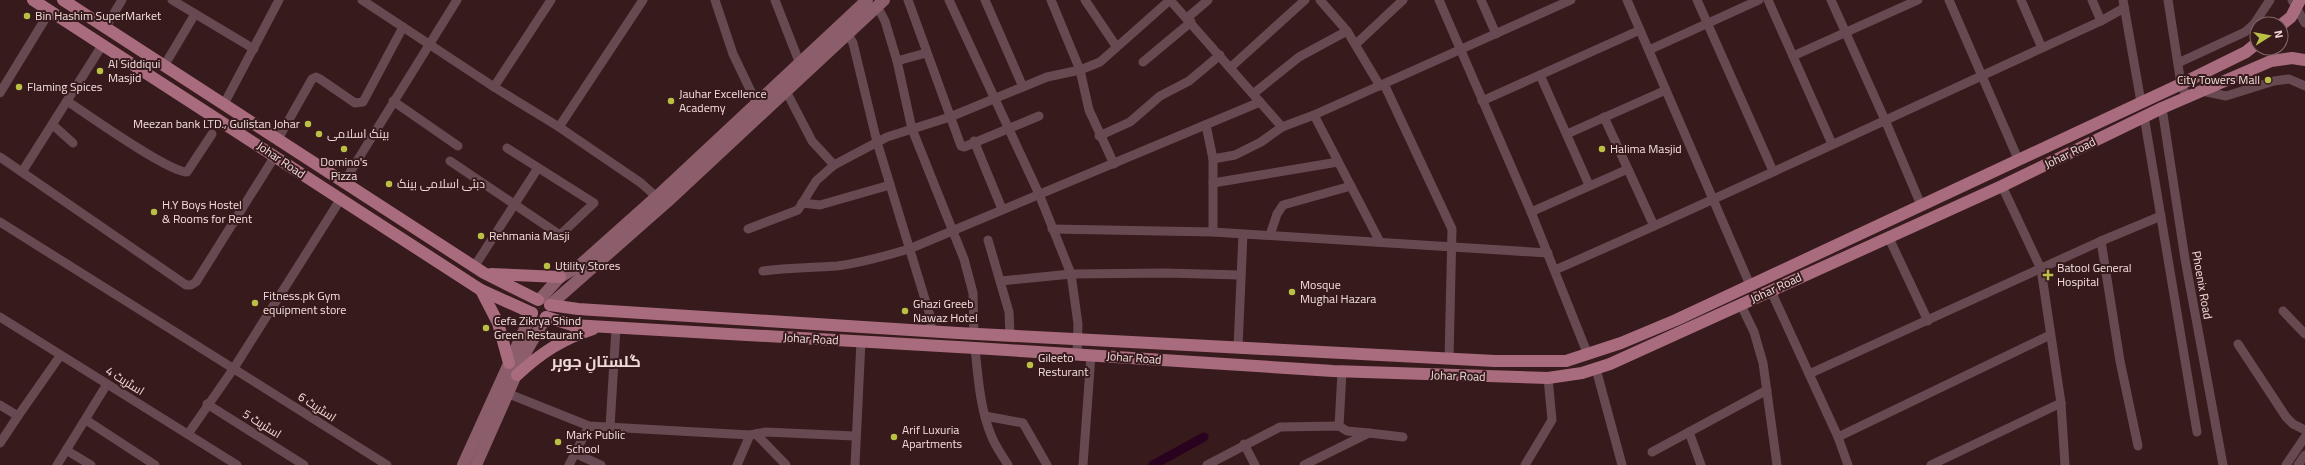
<svg xmlns="http://www.w3.org/2000/svg" width="2305" height="465" font-family="Georgia,Cairo,serif">
<style>
.lines{fill:none;stroke-linecap:round;stroke-linejoin:round}
.canal{stroke:#28021e;stroke-width:9}
.street{stroke:#674952;stroke-width:9}
.secondary{stroke:#8c5d6b;stroke-width:12}
.primary{stroke:#a96c7f;stroke-width:12}
.poi-dot{fill:#bac045;stroke:#371a1b;stroke-width:1.5}
.labels{text-anchor:middle;stroke-width:4;stroke-linejoin:round;paint-order:stroke}
.poi-label{font-size:12px;fill:#eedad9;stroke:#371a1b;text-anchor:start}
.street-label{font-size:12px;fill:#eedad9;stroke:#371a1b}
.district-label{font-size:16px;font-weight:bold;fill:#eedad9;stroke:#371a1b}
</style>
<rect width="100%" height="100%" fill="#371a1b"/>
<g class="lines">
<path class="canal" d="M 1153,465 L 1204,437"/>
<g class="street">
<path d="M 172,0 L 254,49"/>
<path d="M 362,0 L 494,87 L 559,127 L 641,183 L 661,201"/>
<path d="M 715,0 L 733,54 L 757,104"/>
<path d="M 775,0 L 800,64"/>
<path d="M 908,0 L 961,146 L 964,147 L 1039,116"/>
<path d="M 949,0 L 1039,194 L 1071,274 L 1078,324 L 1077,354"/>
<path d="M 985,0 L 1023,87"/>
<path d="M 1051,0 L 1080,70 L 1089,110 L 1114,164"/>
<path d="M 1085,0 L 1116,46"/>
<path d="M 1170,0 L 1282,127"/>
<path d="M 1320,0 L 1347,31 L 1380,86"/>
<path d="M 1439,0 L 1531,212 L 1588,355"/>
<path d="M 1481,0 L 1496,34"/>
<path d="M 1627,0 L 1750,285"/>
<path d="M 1697,0 L 1773,171"/>
<path d="M 1768,0 L 1832,144"/>
<path d="M 1831,0 L 1885,120 L 1921,205"/>
<path d="M 1949,0 L 2018,159"/>
<path d="M 2021,0 L 2042,48"/>
<path d="M 2092,0 L 2101,21"/>
<path d="M 2123,0 L 2141,102"/>
<path d="M 2168,0 L 2181,84 L 2187,97"/>
<path d="M 2292,0 L 2305,23"/>
<path d="M 877,6 L 885,21 L 897,61 L 912,129 L 964,259 L 973,293 L 974,333"/>
<path d="M 1187,18 L 1208,0"/>
<path d="M 105,28 L 122,0"/>
<path d="M 845,29 L 853,43 L 877,142 L 931,319 L 931,331"/>
<path d="M 1356,44 L 1403,0"/>
<path d="M 1649,50 L 1759,0"/>
<path d="M 1793,56 L 1918,0"/>
<path d="M 897,61 L 926,53"/>
<path d="M 1143,62 L 1191,22"/>
<path d="M 2178,63 L 2245,32 L 2254,24 L 2270,0"/>
<path d="M 164,66 L 195,14"/>
<path d="M 1231,67 L 1305,0"/>
<path d="M 1540,75 L 1589,185"/>
<path d="M 1384,84 L 1452,229 L 1449,359"/>
<path d="M 494,87 L 551,0"/>
<path d="M 786,91 L 812,141 L 834,165"/>
<path d="M 2202,91 L 2226,96 L 2274,81 L 2289,79 L 2305,86"/>
<path d="M 0,93 L 50,11"/>
<path d="M 1253,94 L 1299,57 L 1347,31"/>
<path d="M 67,101 C 88,115 168,172 187,172 L 212,134"/>
<path d="M 393,101 L 458,146"/>
<path d="M 1482,101 L 1640,30"/>
<path d="M 224,104 L 279,0"/>
<path d="M 2162,108 L 2185,259 L 2223,465"/>
<path d="M 1314,115 L 1380,242"/>
<path d="M 2144,116 L 2197,432"/>
<path d="M 1604,117 L 1654,226"/>
<path d="M 53,125 L 73,143"/>
<path d="M 1206,125 L 1213,159 L 1213,232"/>
<path d="M 559,127 L 643,0"/>
<path d="M 1567,134 L 1666,90"/>
<path d="M 1099,136 L 1130,122 L 1160,96 L 1189,81 L 1220,55"/>
<path d="M 278,139 L 312,79 L 316,77 L 320,79 L 355,103 L 363,102 L 403,27"/>
<path d="M 974,141 L 1002,209"/>
<path d="M 0,157 L 186,285 L 191,285 L 196,282 L 275,156"/>
<path d="M 1213,159 L 1235,155 L 1261,142 L 1282,127 L 1314,115 L 1571,0"/>
<path d="M 450,161 L 560,235 L 594,203 L 507,148"/>
<path d="M 22,172 L 103,44"/>
<path d="M 344,182 L 457,0"/>
<path d="M 1213,183 L 1338,162"/>
<path d="M 2002,186 L 2041,269 L 2061,403 L 2065,465"/>
<path d="M 802,203 L 820,205 L 890,185"/>
<path d="M 1531,212 L 1628,169"/>
<path d="M 0,222 L 387,465"/>
<path d="M 748,229 L 798,210 L 816,181 L 834,165 L 887,137 L 950,117 L 1047,77 L 1080,70 L 1100,62 L 1170,0"/>
<path d="M 1052,229 L 1213,232 L 1548,253"/>
<path d="M 1270,235 L 1277,214 L 1283,205 L 1351,186"/>
<path d="M 1888,236 L 1928,321"/>
<path d="M 988,240 L 1009,312 L 1010,335"/>
<path d="M 2101,241 L 2120,361 L 2138,446"/>
<path d="M 474,267 L 538,168"/>
<path d="M 1555,270 C 1738,190 1919,104 2101,21 L 2124,8"/>
<path d="M 763,271 C 788,267 812,268 837,266 C 862,263 885,256 909,249 L 1260,102"/>
<path d="M 1001,281 L 1071,274 L 1165,273 L 1240,275"/>
<path d="M 1771,291 L 1838,437 L 1848,465"/>
<path d="M 1741,305 L 1754,332 L 1763,363 L 1777,465"/>
<path d="M 2283,311 L 2305,334"/>
<path d="M 0,317 L 237,465"/>
<path d="M 2238,344 L 2286,417 L 2293,424 L 2305,430"/>
<path d="M 1238,347 L 1243,234"/>
<path d="M 975,348 C 978,377 980,408 991,435 C 995,446 1002,455 1008,465"/>
<path d="M 1596,369 L 1622,465"/>
<path d="M 1809,374 L 2101,241 L 2161,216"/>
<path d="M 509,394 L 589,426 L 750,435 L 766,432 L 854,436"/>
<path d="M 207,404 L 304,465"/>
<path d="M 0,405 L 18,416 L 60,356"/>
<path d="M 985,416 L 1023,423 L 1047,465"/>
<path d="M 86,420 L 155,465"/>
<path d="M 1339,426 L 1342,372"/>
<path d="M 610,427 L 616,328"/>
<path d="M 1689,432 L 1701,465"/>
<path d="M 188,434 L 234,368 L 340,200"/>
<path d="M 756,434 L 786,465"/>
<path d="M 1838,437 L 2050,335"/>
<path d="M 0,443 L 18,416"/>
<path d="M 1244,444 L 1255,465"/>
<path d="M 66,450 L 91,465"/>
<path d="M 1652,452 L 1767,390"/>
<path d="M 574,453 L 601,465"/>
<path d="M 57,465 L 107,384"/>
<path d="M 569,465 L 589,426"/>
<path d="M 737,465 L 750,435"/>
<path d="M 855,465 L 861,341"/>
<path d="M 1083,465 L 1091,355"/>
<path d="M 1207,465 L 1280,427 L 1339,426 L 1347,431 L 1369,433"/>
<path d="M 1304,465 L 1369,433 L 1403,437"/>
<path d="M 1525,465 L 1552,420 L 1548,378"/>
<path d="M 1931,465 L 2061,403"/>
<path d="M 2286,465 L 2305,437"/>
<path d="M 2298,465 L 2305,455"/>
</g>
<g class="secondary">
<path d="M 540,299 L 560,277 L 580,265 L 663,191 L 867,0"/>
<path d="M 550,305 L 668,201 L 884,0"/>
<path d="M 463,465 L 532,313"/>
<path d="M 476,465 L 527,350 L 546,317"/>
</g>
<g class="primary">
<path d="M 33,0 L 481,290 L 532,313"/>
<path d="M 63,0 L 484,273 L 538,300"/>
<path d="M 2281,25 L 2291,17 L 2300,0"/>
<path d="M 491,274 L 560,277"/>
<path d="M 481,290 L 498,323 L 509,363"/>
<path d="M 550,305 L 578,309 L 958,333 L 1495,361 L 1566,361 L 1621,343 L 1676,320 L 2181,84 L 2246,52 L 2257,43"/>
<path d="M 546,317 L 572,325 L 975,348 L 1333,371 L 1548,378 L 1582,373 L 1610,364 L 2002,186 L 2162,108 L 2271,61 L 2292,58 L 2305,60"/>
<path d="M 517,375 C 541,353 562,339 593,329"/>
</g>
</g>
<g class="poi-dot">
<circle cx="27" cy="16" r="4"/>
<circle cx="100" cy="71" r="4"/>
<circle cx="2268" cy="80" r="4"/>
<circle cx="19" cy="87" r="4"/>
<circle cx="671" cy="101" r="4"/>
<circle cx="308" cy="124" r="4"/>
<circle cx="319" cy="134" r="4"/>
<circle cx="344" cy="149" r="4"/>
<circle cx="1602" cy="149" r="4"/>
<circle cx="389" cy="184" r="4"/>
<circle cx="154" cy="212" r="4"/>
<circle cx="481" cy="236" r="4"/>
<circle cx="547" cy="266" r="4"/>
<path d="M2046 269h4v4h4v4h-4v4h-4v-4h-4v-4h4z"/>
<circle cx="1292" cy="292" r="4"/>
<circle cx="255" cy="303" r="4"/>
<circle cx="905" cy="311" r="4"/>
<circle cx="486" cy="328" r="4"/>
<circle cx="1030" cy="365" r="4"/>
<circle cx="894" cy="437" r="4"/>
<circle cx="558" cy="442" r="4"/>
</g>
<g class="labels">
<g class="poi-label">
<text x="35" y="20">Bin Hashim SuperMarket</text>
<text x="108" y="68">Al Siddiqui<tspan x="108" dy="14">Masjid</tspan></text>
<text x="2260" y="84" text-anchor="end">City Towers Mall</text>
<text x="27" y="91">Flaming Spices</text>
<text x="679" y="98">Jauhar Excellence<tspan x="679" dy="14">Academy</tspan></text>
<text x="300" y="128" text-anchor="end">Meezan bank LTD., Gulistan Johar</text>
<text x="327" y="138">بینک اسلامی</text>
<text x="1610" y="153">Halima Masjid</text>
<text x="344" y="166" text-anchor="middle">Domino's<tspan x="344" dy="14">Pizza</tspan></text>
<text x="397" y="188">دبئی اسلامی بینک</text>
<text x="162" y="209">H.Y Boys Hostel<tspan x="162" dy="14">&amp; Rooms for Rent</tspan></text>
<text x="489" y="240">Rehmania Masji</text>
<text x="555" y="270">Utility Stores</text>
<text x="2057" y="272">Batool General<tspan x="2057" dy="14">Hospital</tspan></text>
<text x="1300" y="289">Mosque<tspan x="1300" dy="14">Mughal Hazara</tspan></text>
<text x="263" y="300">Fitness.pk Gym<tspan x="263" dy="14">equipment store</tspan></text>
<text x="913" y="308">Ghazi Greeb<tspan x="913" dy="14">Nawaz Hotel</tspan></text>
<text x="494" y="325">Cefa Zikrya Shind<tspan x="494" dy="14">Green Restaurant</tspan></text>
<text x="1038" y="362">Gileeto<tspan x="1038" dy="14">Resturant</tspan></text>
<text x="902" y="434">Arif Luxuria<tspan x="902" dy="14">Apartments</tspan></text>
<text x="566" y="439">Mark Public<tspan x="566" dy="14">School</tspan></text>
</g>
<g class="street-label">
<text transform="translate(2070 153) rotate(-26)" y="4">Johar Road</text>
<text transform="translate(281 160) rotate(34)" y="4">Johar Road</text>
<text transform="translate(2202 285) rotate(80)" y="4">Phoenix Road</text>
<text transform="translate(1776 288) rotate(-25)" y="4">Johar Road</text>
<text transform="translate(811 339) rotate(3)" y="4">Johar Road</text>
<text transform="translate(1134 358) rotate(4)" y="4">Johar Road</text>
<text transform="translate(1458 376) rotate(2)" y="4">Johar Road</text>
<text transform="translate(125 381) rotate(32)" y="4">اسٹریٹ 4</text>
<text transform="translate(317 407) rotate(33)" y="4">اسٹریٹ 6</text>
<text transform="translate(262 424) rotate(32)" y="4">اسٹریٹ 5</text>
</g>
<g class="district-label">
<text x="596" y="367">گلستانِ جوہر</text>
</g>
</g>
<g transform="translate(2269 36) rotate(79)"><circle r="19" fill="#371a1b" stroke="#806767"/>
<path d="M0-3L7 15L0 10L-7 15Z" fill="#bac045"/>
<text y="-6" font-size="11" font-weight="bold" text-anchor="middle" fill="#eedad9">N</text>
</g>
</svg>
